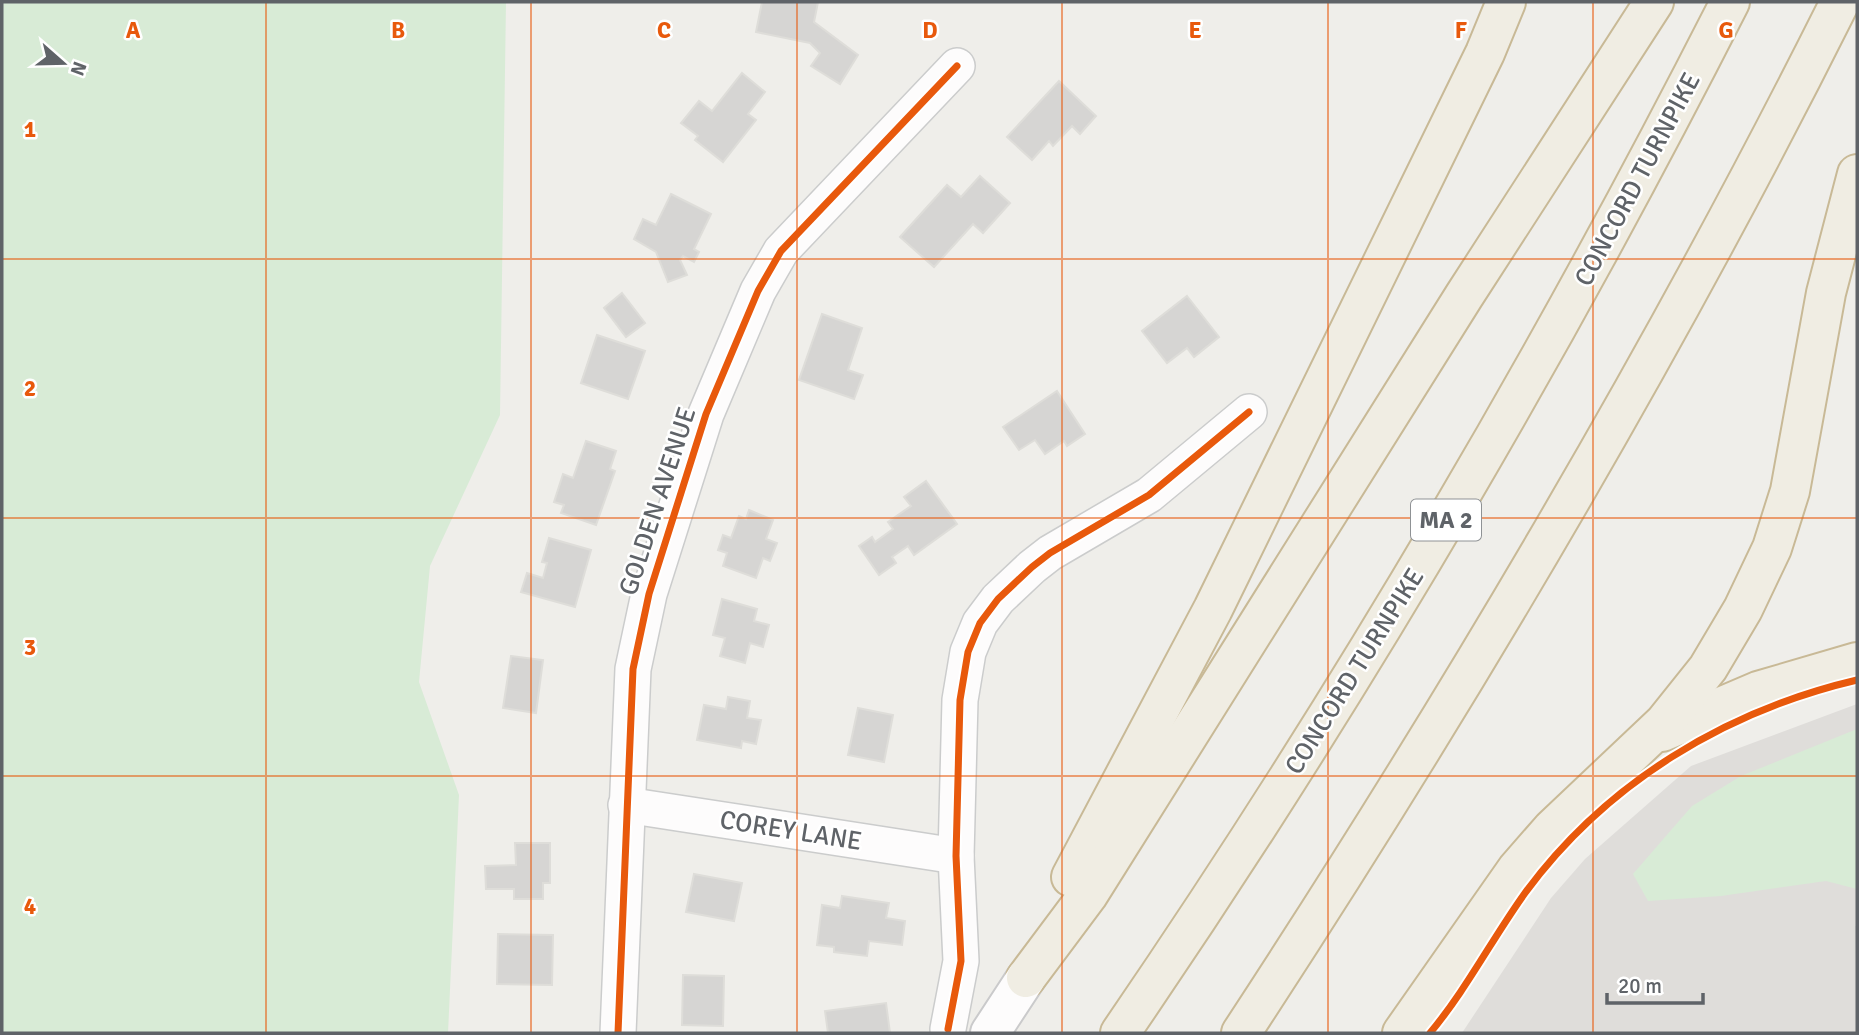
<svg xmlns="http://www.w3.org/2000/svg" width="1859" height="1035" font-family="Signika,sans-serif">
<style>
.industrial{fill:#dfddda}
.green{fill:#d8ebd6}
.building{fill:#d6d5d3;stroke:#deddd9;stroke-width:2}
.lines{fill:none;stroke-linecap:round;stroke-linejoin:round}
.street-casing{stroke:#cbcccc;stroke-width:38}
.secondary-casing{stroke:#cacacb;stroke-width:42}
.highway-casing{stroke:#c8b996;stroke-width:42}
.street{stroke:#fdfcfc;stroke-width:35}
.secondary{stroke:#fdfcfc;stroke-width:38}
.highway{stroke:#f0ede3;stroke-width:38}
.cycleway-casing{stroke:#fff;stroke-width:11}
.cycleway{stroke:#e8590c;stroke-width:7}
.grid{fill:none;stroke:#e8590c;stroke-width:2;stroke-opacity:0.55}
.labels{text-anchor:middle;stroke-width:5;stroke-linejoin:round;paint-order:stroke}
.shield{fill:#fff;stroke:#8f9295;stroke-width:2}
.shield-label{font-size:24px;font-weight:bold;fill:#5f6368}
.street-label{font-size:26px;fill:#5f6368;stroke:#fff}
.grid-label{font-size:23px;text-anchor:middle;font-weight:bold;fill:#e8590c;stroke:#fff;stroke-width:5;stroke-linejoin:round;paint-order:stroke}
</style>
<rect width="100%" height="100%" fill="#efeeea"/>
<path class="industrial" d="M 1857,704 L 1857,1033 L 1462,1033 L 1551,898 L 1585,859 L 1691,766 Z"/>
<g class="green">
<path d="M 2,2 L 506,2 L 500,415 L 430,566 L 419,682 L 459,795 L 448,1033 L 2,1033 Z"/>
<path d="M 1857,729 L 1857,889 L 1826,881 L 1721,896 L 1648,901 L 1633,874 L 1692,806 L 1741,776 Z"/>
</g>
<g class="building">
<path d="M 762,2 L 818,2 L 814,22 L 858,55 L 840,84 L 811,66 L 820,53 L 810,43 L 756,32 Z"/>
<path d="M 742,73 L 765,92 L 748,114 L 756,120 L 723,162 L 695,140 L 698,136 L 681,123 L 699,101 L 712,111 Z"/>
<path d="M 1059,81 L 1096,116 L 1080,134 L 1072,126 L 1053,146 L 1049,141 L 1032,160 L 1007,137 Z"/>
<path d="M 980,176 L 1010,203 L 983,233 L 973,224 L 934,267 L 900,237 L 947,185 L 961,197 Z"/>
<path d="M 671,194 L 711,214 L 694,249 L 699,252 L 694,262 L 683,256 L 680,260 L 687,275 L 668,282 L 656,252 L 634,239 L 643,219 L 656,225 Z"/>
<path d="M 622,293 L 645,323 L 626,337 L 604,308 Z"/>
<path d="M 1187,296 L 1219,337 L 1194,357 L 1187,348 L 1167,363 L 1142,331 Z"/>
<path d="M 822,314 L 862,328 L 848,370 L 863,375 L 854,399 L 799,380 Z"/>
<path d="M 597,335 L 645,351 L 628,399 L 581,383 Z"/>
<path d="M 1057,391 L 1085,434 L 1067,446 L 1064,441 L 1045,454 L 1035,440 L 1019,450 L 1003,427 Z"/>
<path d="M 586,441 L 616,451 L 610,469 L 615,471 L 596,525 L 561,513 L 564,505 L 554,502 L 563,474 L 573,478 Z"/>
<path d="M 926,481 L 957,524 L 914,555 L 908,546 L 892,557 L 896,563 L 879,575 L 859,546 L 872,537 L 875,542 L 893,529 L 888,522 L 911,506 L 904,497 Z"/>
<path d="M 749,510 L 773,520 L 766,539 L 777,543 L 770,561 L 763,558 L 756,578 L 723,566 L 727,553 L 718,550 L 723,535 L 731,538 L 739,516 L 746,519 Z"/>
<path d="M 549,538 L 591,550 L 575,607 L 521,592 L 527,573 L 543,578 L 547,563 L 542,562 Z"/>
<path d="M 722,599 L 757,609 L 754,621 L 769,625 L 763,647 L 750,643 L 745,663 L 720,656 L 725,638 L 713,635 Z"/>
<path d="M 511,656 L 543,660 L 536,713 L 503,708 Z"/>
<path d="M 728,697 L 750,701 L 747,718 L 761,720 L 756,744 L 742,741 L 741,748 L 697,740 L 704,705 L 726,709 Z"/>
<path d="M 858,708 L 893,715 L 884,762 L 848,755 Z"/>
<path d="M 515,843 L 550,843 L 550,883 L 543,883 L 543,899 L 514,899 L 514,889 L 486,889 L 485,866 L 516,865 Z"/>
<path d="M 694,874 L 742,883 L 734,921 L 686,912 Z"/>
<path d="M 842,896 L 889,903 L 886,918 L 905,921 L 902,945 L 869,941 L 867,956 L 834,952 L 834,947 L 817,945 L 822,905 L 840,908 Z"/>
<path d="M 1854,925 L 1857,925 L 1857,957 L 1855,957 Z"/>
<path d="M 498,934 L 553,935 L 552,985 L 497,984 Z"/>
<path d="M 683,975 L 724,976 L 723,1026 L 682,1025 Z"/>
<path d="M 886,1003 L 890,1033 L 828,1033 L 825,1011 Z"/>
</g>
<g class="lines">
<g class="street-casing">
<g id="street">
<path d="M 626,805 L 956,856"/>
<path d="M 948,1029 L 961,961 L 956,856 L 960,700 L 968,652 L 980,623 L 998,599 L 1032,567 L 1050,553 L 1149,495 L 1249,412"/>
<path d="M 618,1033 L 633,669 L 649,594 L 706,414 L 758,291 L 781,251 L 957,66"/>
</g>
</g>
<g class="secondary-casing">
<path id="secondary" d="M 990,1033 L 1026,978"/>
</g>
<g class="highway-casing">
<g id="highway">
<path d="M 1662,732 L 1758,691 L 1857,662"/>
<path d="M 1071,877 L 1213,609 L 1485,53 L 1506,2"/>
<path d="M 1026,978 L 1088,895 L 1464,296 L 1654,2"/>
<path d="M 1120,1033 C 1346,703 1549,358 1730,2"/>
<path d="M 1241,1033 C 1459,700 1662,358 1840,2"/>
<path d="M 1402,1033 L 1517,869 L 1552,829 L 1664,723 L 1708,668 L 1743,609 L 1772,548 L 1790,491 L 1826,293 L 1857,174"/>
</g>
</g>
<use href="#street" class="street"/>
<use href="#secondary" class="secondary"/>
<use href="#highway" class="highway"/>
<g class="cycleway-casing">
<g id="cycleway">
<path d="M 948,1029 L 961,961 L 956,856 L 960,700 L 968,652 L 980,623 L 998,599 L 1032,567 L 1050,553 L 1149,495 L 1249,412"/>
<path d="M 618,1033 L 633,669 L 649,594 L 706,414 L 758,291 L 781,251 L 957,66"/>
<path d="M 1430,1033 C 1466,990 1492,939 1525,893 C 1606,783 1725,711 1857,680"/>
</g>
</g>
<use href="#cycleway" class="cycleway"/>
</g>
<path class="grid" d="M 266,2 L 266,1033M 531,2 L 531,1033M 797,2 L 797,1033M 1062,2 L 1062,1033M 1328,2 L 1328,1033M 1593,2 L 1593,1033M 2,259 L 1857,259M 2,518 L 1857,518M 2,776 L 1857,776"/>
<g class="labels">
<rect class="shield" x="1411" y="499.5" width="70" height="41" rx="5"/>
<g class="shield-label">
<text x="1446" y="528">MA 2</text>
</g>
<g class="street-label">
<text transform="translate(1637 179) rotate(-62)" y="9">CONCORD TURNPIKE</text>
<text transform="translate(657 501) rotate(-72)" y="9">GOLDEN AVENUE</text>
<text transform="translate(1354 671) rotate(-58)" y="9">CONCORD TURNPIKE</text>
<text transform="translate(791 830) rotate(9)" y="9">COREY LANE</text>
</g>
</g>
<g class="grid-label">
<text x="133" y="38">A</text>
<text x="398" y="38">B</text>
<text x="664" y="38">C</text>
<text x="930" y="38">D</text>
<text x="1195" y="38">E</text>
<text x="1461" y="38">F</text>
<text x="1726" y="38">G</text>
<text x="30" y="137">1</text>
<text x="30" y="396">2</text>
<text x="30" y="655">3</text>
<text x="30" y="914">4</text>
</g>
<rect width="1859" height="1035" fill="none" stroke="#5f6368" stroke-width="7"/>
<g transform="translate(63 63) rotate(110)" stroke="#ffffff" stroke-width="5" paint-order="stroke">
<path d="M0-5L12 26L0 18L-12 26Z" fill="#5f6368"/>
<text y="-10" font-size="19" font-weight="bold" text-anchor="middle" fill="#5f6368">N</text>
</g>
<path d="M1607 993v10h96v-10" fill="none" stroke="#5f6368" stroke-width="3.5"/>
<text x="1618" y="993" font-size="21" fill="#5f6368" stroke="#ffffff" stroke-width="5" paint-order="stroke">20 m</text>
</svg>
